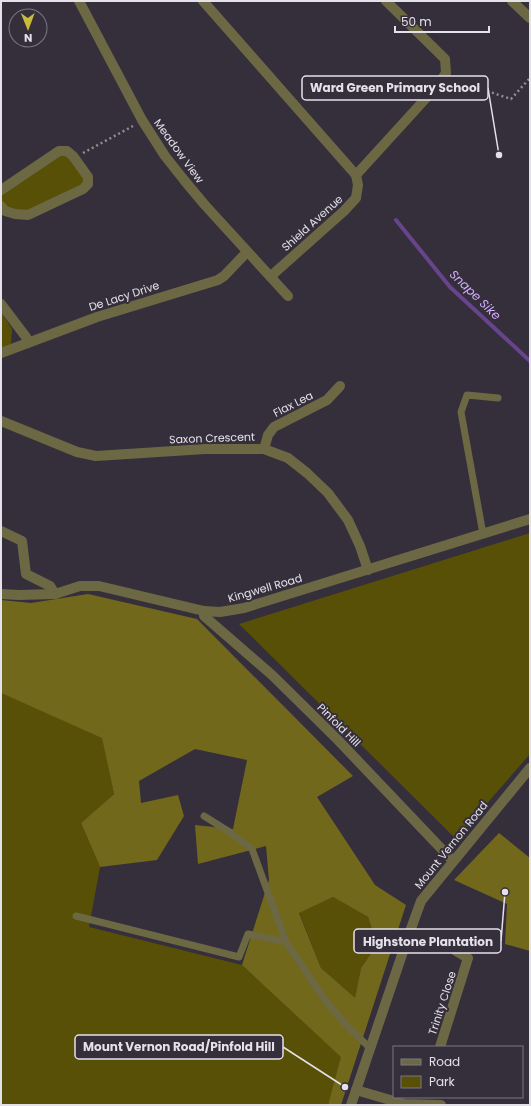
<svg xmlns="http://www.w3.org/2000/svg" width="531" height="1106" font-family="Poppins,sans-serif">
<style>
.green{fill:#585007}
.forest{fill:#71681c;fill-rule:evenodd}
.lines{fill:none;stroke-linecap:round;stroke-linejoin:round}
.stream{stroke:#68448c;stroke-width:4}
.path{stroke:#918d97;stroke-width:2.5;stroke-dasharray:2 3;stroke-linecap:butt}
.service{stroke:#6c6844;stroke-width:7}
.minor{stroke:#6c6844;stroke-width:10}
.tertiary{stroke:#6c6844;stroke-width:10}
.labels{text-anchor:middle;stroke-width:4;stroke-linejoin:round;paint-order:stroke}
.street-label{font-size:11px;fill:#e5e1ea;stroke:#352f3c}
.water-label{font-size:12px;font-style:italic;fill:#d3adfe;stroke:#352f3c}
.leader{fill:none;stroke:#e5e1ea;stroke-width:1.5}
.callout-dot{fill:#e5e1ea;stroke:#352f3c;stroke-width:1.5}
.callout{fill:#352f3c;stroke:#e5e1ea;stroke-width:1.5}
.callout-label{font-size:12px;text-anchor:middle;font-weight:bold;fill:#e5e1ea}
</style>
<rect width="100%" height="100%" fill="#352f3c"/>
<g class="green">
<path d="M 67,151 L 88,184 L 28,215 L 15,214 L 2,203 L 1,195 Z"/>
<path d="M 1,312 L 12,329 L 11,345 L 1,348 Z"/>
<path d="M 530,533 L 530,754 L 456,839 L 239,624 Z"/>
<path d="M 1,693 L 102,737 L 114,794 L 81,823 L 100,867 L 89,927 L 242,965 L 342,1057 L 328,1105 L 1,1105 Z"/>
<path d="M 333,897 L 368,917 L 377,945 L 361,968 L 355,999 L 321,968 L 299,912 Z"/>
</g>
<g class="forest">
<path d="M 88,594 L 197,619 L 353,776 L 317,797 L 375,885 L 406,905 L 341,1105 L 328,1105 L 341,1057 L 242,965 L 269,880 L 266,846 L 198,864 L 195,825 L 233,829 L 247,760 L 195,749 L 139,781 L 141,803 L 178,795 L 184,816 L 157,860 L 100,867 L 81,823 L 114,794 L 102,738 L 1,693 L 1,600 L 31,603 ZM 333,897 L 368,917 L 377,945 L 361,968 L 355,998 L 321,968 L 299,913 Z"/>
<path d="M 499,833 L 530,858 L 530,951 L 505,944 L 507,904 L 454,880 Z"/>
</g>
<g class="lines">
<path class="stream" d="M 396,220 L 450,287 L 530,361"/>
<g class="path">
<path d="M 454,80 L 511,99 L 530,78"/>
<path d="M 83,153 L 133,126"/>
</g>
<g class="service">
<path d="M 483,534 L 461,412 L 467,395 L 498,398"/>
<path d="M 204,816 L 228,831 L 252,849 L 286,942 L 325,1000 L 347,1026 L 370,1048"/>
<path d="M 76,916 L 239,957 L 248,934 L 286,942"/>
</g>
<g class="minor">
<path d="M 79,1 L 142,120 L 165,156 L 184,180 L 204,204 L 288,296"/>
<path d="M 203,1 L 356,175 L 358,185 L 356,198 L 344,211 L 271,276"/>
<path d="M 356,175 L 438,85 L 446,73 L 445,59 L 386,1"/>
<path d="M 1,190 L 59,151 L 67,151 L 73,156 L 88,177 L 88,184 L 83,189 L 28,215 L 15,214 L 5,211 L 1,206"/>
<path d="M 1,304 L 26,337 L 28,343"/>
<path d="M 1,353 L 97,317 L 218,280 L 224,276 L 247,252"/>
<path d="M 1,421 L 77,452 L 96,456 L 205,449 L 264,449 L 288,458 L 307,473 L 328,493 L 348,520 L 360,546 L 368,570"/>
<path d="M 264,449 L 268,435 L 274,427 L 327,400 L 340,386"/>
<path d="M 1,531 L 22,541 L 26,574 L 50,586 L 55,594"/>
<path d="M 204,611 L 204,616 L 272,675 L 337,739 L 453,861"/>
<path d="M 440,1047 L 468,958 L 456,951"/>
<path d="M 356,1090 L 404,1104 L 441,1105"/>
</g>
<g class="tertiary">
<path d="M 512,1 L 530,18"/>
<path d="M 1,594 L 19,595 L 55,594 L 80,586 L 99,586 L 204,611 L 220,612 L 244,608 L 530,519"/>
<path d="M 351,1105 L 408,937 L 421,901 L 530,768"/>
</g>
</g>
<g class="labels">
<g class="street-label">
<text transform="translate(179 151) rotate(54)" y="4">Meadow View</text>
<text transform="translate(312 223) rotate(-42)" y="4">Shield Avenue</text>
<text transform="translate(124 296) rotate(-18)" y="4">De Lacy Drive</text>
<text transform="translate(293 404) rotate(-27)" y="4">Flax Lea</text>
<text transform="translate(212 438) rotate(-2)" y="4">Saxon Crescent</text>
<text transform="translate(265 588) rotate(-16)" y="4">Kingwell Road</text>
<text transform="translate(339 725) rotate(45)" y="4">Pinfold Hill</text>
<text transform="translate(451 845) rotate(-51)" y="4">Mount Vernon Road</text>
<text transform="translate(442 1003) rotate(-72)" y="4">Trinity Close</text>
</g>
<g class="water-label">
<text transform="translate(475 295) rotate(44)" y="4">Snape Sike</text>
</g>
</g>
<path class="leader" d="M499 155L488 88M505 892L501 941M345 1087L283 1047"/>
<g class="callout-dot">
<circle cx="499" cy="155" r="4"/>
<circle cx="505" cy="892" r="4"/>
<circle cx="345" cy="1087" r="4"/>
</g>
<g class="callout">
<rect x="302" y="76" width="186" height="24" rx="4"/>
<rect x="354" y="929" width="147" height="24" rx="4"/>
<rect x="75" y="1035" width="208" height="24" rx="4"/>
</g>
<g class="callout-label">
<text x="395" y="92">Ward Green Primary School</text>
<text x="428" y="946">Highstone Plantation</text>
<text x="179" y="1051">Mount Vernon Road/Pinfold Hill</text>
</g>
<rect width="531" height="1106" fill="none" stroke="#e5e1ea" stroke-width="4"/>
<rect x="393" y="1046" width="130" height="52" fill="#352f3c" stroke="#7b7682"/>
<rect x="401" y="1059" width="20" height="6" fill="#6c6844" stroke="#7b7682"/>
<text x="429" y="1066" font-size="12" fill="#e5e1ea">Road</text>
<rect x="401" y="1076" width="20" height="12" fill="#585007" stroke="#7b7682"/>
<text x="429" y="1086" font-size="12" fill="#e5e1ea">Park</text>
<g transform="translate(28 28) rotate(179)"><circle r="19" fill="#352f3c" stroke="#7b7682"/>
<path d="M0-3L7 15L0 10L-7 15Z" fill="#c9ba3a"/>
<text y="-6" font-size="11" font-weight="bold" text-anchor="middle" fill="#e5e1ea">N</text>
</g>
<path d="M395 26v6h94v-6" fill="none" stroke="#e5e1ea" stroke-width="2"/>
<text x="401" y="26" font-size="12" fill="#e5e1ea" stroke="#352f3c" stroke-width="3" paint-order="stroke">50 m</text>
</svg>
